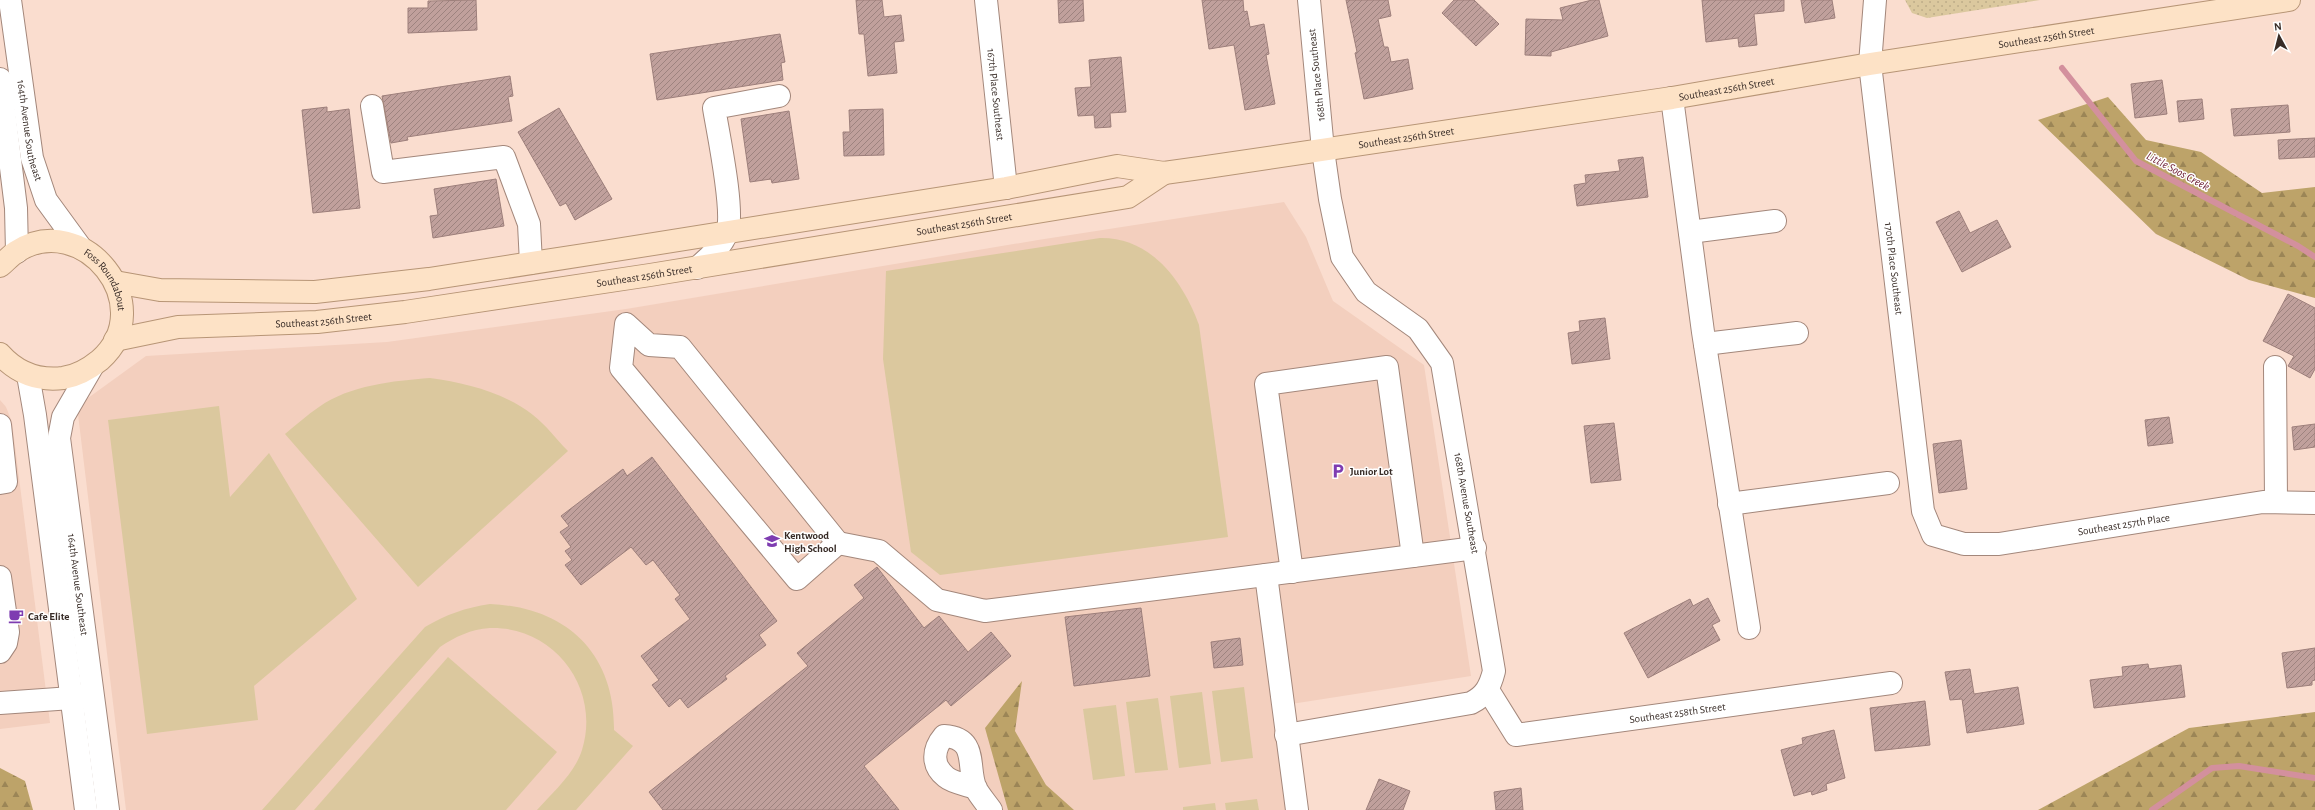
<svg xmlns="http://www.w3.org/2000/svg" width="2315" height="810" font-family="'Alegreya Sans',sans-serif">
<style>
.built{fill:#f3cfbe}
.green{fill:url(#green-dots)}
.forest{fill:url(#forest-firs)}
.pitch{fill:#dbc89e}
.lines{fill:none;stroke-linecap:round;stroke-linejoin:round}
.stream{stroke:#d3909d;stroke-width:6}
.building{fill:url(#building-hatch);stroke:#9d7f7b}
.minor-casing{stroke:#a3877b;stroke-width:24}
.major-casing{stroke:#b79576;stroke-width:24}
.minor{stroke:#fff;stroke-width:22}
.major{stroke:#fde2c6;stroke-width:22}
.labels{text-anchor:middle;stroke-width:3;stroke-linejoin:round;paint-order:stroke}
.street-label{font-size:11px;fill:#382c27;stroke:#fff}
.poi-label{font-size:11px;font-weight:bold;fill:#382c27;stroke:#fff;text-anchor:start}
.water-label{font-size:12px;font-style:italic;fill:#702238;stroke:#fff}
</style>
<defs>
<pattern id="green-dots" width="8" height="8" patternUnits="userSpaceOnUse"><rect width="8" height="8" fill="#dbc89e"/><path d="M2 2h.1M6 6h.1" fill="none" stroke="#bdac88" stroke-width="1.8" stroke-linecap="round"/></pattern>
<pattern id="forest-firs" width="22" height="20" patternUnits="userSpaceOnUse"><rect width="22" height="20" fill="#bda369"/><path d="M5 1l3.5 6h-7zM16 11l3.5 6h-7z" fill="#9b8556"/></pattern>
<pattern id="building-hatch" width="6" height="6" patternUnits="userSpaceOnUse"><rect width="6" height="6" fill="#c0a09c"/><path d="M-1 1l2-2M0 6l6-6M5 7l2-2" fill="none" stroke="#9d837f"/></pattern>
</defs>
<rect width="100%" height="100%" fill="#faddcf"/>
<g class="built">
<path d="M 1284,202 L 1306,237 L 1333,301 L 1424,365 L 1471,676 L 1272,707 L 1286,810 L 126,810 L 77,406 L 146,356 L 387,342 L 626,309 L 1038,240 Z"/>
<path d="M 0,400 L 6,407 L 12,422 L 50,723 L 0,729 Z"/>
</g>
<path class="green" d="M 1905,0 L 2040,0 L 1927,18 L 1912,13 Z"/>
<g class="forest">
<path d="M 2108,97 L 2146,140 L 2201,152 L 2262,193 L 2315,187 L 2315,298 L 2249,280 L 2156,234 L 2038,120 Z"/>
<path d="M 1022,681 L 1015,731 L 1046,785 L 1074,810 L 1008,810 L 985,728 Z"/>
<path d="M 2315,712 L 2315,810 L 2038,810 L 2189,728 Z"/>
<path d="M 0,768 L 25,781 L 33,810 L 0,810 Z"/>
</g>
<g class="pitch">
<path d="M 1100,238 C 1151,237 1183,281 1199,325 L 1228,537 L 940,575 L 911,552 L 883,359 L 886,271 Z"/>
<path d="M 430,378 C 466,383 503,392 533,415 C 546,425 556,439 568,451 L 418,587 L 285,434 C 296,425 307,415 319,407 C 350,385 393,381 430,378 Z"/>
<path d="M 219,406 L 230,497 L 269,453 L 357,599 L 254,686 L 258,720 L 147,734 L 108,420 Z"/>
<path d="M 490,604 C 565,607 615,652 614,730 L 633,746 L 576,810 L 537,810 C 553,792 575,773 582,750 C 601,689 555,626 490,628 C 471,629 455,637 440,647 L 295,810 L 262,810 L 425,627 C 447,614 465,608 490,604 Z"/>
<path d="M 448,657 L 557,752 L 506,810 L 314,810 Z"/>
<path d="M 1244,687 L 1253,758 L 1221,762 L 1212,691 Z"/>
<path d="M 1202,692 L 1211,764 L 1179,768 L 1170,696 Z"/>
<path d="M 1158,698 L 1168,770 L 1135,773 L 1126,702 Z"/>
<path d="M 1116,705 L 1125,776 L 1093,780 L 1083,709 Z"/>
<path d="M 1257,799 L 1259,810 L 1226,810 L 1225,803 Z"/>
<path d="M 1215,803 L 1216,810 L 1183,810 L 1183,807 Z"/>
</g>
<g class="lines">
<g class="stream">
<path d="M 2062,68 L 2136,161 L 2298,246 L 2315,257"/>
<path d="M 2152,810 L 2212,768 L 2239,766 L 2315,778"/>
</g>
</g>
<g class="building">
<path d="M 476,0 L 477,30 L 408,33 L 408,8 L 428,8 L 428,1 Z"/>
<path d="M 856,0 L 882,0 L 884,17 L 901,15 L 904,41 L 894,42 L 897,73 L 868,76 L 864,34 L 859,34 Z"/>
<path d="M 1058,0 L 1083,0 L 1084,21 L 1059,23 Z"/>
<path d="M 1202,0 L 1243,0 L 1244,12 L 1247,11 L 1250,27 L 1264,24 L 1269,54 L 1266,55 L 1275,104 L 1245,110 L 1234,45 L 1209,49 Z"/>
<path d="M 1346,0 L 1388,0 L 1391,16 L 1378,19 L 1384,47 L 1388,47 L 1391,62 L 1408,59 L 1413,89 L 1364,99 L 1355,53 L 1357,52 Z"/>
<path d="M 1454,0 L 1474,0 L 1499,24 L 1476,46 L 1442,13 Z"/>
<path d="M 1592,0 L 1599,0 L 1608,36 L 1551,52 L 1551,56 L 1525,55 L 1526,19 L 1563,20 L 1560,8 Z"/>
<path d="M 1702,0 L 1784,0 L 1784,11 L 1754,14 L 1757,45 L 1739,47 L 1738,38 L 1706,42 Z"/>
<path d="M 1801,0 L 1832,0 L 1835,18 L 1805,23 Z"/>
<path d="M 780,34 L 785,62 L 781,63 L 783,80 L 657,100 L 650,54 Z"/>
<path d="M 1121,57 L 1126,112 L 1110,113 L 1111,127 L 1095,128 L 1094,115 L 1078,116 L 1075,88 L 1091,87 L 1089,60 Z"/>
<path d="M 510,76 L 513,96 L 508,97 L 512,121 L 407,137 L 408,140 L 391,143 L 382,96 Z"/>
<path d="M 2162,80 L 2167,114 L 2135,118 L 2131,84 Z"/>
<path d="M 2202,99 L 2204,119 L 2179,122 L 2177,101 Z"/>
<path d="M 2288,105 L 2290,132 L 2234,136 L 2231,109 Z"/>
<path d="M 327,107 L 327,112 L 349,109 L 360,208 L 313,213 L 302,110 Z"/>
<path d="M 559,108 L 612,199 L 575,220 L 566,203 L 560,206 L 518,132 Z"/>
<path d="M 883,109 L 884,155 L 844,156 L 843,132 L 850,132 L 849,110 Z"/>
<path d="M 789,111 L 799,179 L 772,183 L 771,179 L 750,182 L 741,119 Z"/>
<path d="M 2315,138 L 2315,157 L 2279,159 L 2278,140 Z"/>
<path d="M 1643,157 L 1648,197 L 1577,206 L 1574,185 L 1586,183 L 1585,175 L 1620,171 L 1618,160 Z"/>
<path d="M 496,179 L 504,226 L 433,238 L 430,216 L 438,215 L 434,189 Z"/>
<path d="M 1959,211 L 1970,233 L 1997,220 L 2011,247 L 1962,272 L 1936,222 Z"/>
<path d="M 2288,294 L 2315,308 L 2315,369 L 2310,378 L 2288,366 L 2294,356 L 2263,341 Z"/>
<path d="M 1605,318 L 1610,359 L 1572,364 L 1568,333 L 1580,331 L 1579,321 Z"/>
<path d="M 2169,417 L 2173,443 L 2148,446 L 2145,420 Z"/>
<path d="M 1614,423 L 1621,480 L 1591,483 L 1584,426 Z"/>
<path d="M 2315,424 L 2315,447 L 2294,450 L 2292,427 Z"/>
<path d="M 1961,440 L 1967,489 L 1939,493 L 1933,444 Z"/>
<path d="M 652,457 L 777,621 L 759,635 L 766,645 L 725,676 L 727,679 L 688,708 L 680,698 L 669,707 L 652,685 L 659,680 L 641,656 L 690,619 L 675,599 L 680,595 L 653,560 L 646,565 L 631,547 L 581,585 L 565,565 L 572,560 L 565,551 L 571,547 L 560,532 L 569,526 L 561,516 L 623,469 L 627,476 Z"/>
<path d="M 877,567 L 924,628 L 939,616 L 968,652 L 991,632 L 1011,656 L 951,706 L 946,700 L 864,766 L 899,810 L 663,810 L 649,792 L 808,666 L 797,653 L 864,598 L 854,585 Z"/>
<path d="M 1708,598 L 1720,621 L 1712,625 L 1720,640 L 1648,678 L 1624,633 L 1690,599 L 1693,606 Z"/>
<path d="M 1141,608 L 1150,676 L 1074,686 L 1065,617 Z"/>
<path d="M 1240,638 L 1243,665 L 1214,668 L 1211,642 Z"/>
<path d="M 2315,648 L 2315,680 L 2312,681 L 2312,685 L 2287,688 L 2282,653 Z"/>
<path d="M 2148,664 L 2149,669 L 2181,665 L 2185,697 L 2094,708 L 2090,680 L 2123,676 L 2122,667 Z"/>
<path d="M 1970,669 L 1974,694 L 2018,687 L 2024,724 L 1967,733 L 1962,699 L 1950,700 L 1945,672 Z"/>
<path d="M 1925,701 L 1930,745 L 1875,751 L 1870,708 Z"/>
<path d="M 1834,730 L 1845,778 L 1826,784 L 1827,790 L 1812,795 L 1811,791 L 1794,796 L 1781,750 L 1803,744 L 1802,738 Z"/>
<path d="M 1379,779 L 1410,791 L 1403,810 L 1366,810 Z"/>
<path d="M 1521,788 L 1523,810 L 1496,810 L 1494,792 Z"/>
</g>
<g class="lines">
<g class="minor-casing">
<g id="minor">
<path id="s1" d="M 10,0 L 32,158 L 46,200 L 81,248"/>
<path id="s2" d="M 986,0 L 1006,188"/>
<path id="s3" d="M 1875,0 L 1870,64 L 1923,511 L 1933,535 L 1964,544 L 1999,544 L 2263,502 L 2315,503"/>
<path d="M 0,79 L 16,208 L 17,252"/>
<path d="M 1672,98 L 1703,332 L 1749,628"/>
<path d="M 372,106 L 383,172 L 504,157 L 529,224 L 531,263"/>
<path d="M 1690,232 L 1775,221"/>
<path d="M 697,268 C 709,258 721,247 727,233 C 735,212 718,133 714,108 L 779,96"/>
<path d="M 626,324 L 649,345 L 680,347 L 838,543 L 797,579 L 621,368 Z"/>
<path d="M 1705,344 L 1797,333"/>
<path id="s4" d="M 92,367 L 63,417 L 59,438 L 108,810"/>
<path d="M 2275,367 L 2276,502"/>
<path d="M 28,375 L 35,415 L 86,810"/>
<path d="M 0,425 L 6,482 L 0,483"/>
<path d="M 1729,504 L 1888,483"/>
<path d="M 838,543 L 879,551 L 937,600 L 985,611 L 1475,548"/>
<path d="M 1292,572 L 1266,384 L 1387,367 L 1413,556"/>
<path d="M 1266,575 L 1297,810"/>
<path d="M 0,577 L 8,632 L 6,643 L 0,652"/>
<path id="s5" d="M 1488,690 L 1516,735 L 1891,683"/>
<path d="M 0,703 L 86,697"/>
<path d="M 1286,735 L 1471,703 C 1485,696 1490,687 1494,671 L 1442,363 L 1418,329 L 1366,292 L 1342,257 L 1330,199 L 1323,150 L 1309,0"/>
<path d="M 976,788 C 968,785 953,783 946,777 C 931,765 933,749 944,736 C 980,738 966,769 976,789 C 980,796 986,803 991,810"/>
</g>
</g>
<g class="major-casing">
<g id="major">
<path id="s6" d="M 0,266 C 5,262 10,256 16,252 C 83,208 161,306 100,360 C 89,369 77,376 63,378 C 38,381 17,373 0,354"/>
<path id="s7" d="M 115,282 L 160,290 L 315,292 L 429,279 L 603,252 L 1006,188 L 1117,166 L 1164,173 L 1200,168 L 1672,98 L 1870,64 L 2289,0"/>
<path id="s8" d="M 115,340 L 178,327 L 317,322 L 405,312 L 650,275 L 1128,197 L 1164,173"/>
</g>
</g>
<use href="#minor" class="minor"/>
<use href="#major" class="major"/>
</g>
<defs>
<g id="parking-bare" transform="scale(1.2)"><path d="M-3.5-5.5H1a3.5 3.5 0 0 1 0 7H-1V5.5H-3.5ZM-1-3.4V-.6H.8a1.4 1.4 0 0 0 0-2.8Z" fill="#7e3cb1" stroke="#fff" stroke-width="2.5" paint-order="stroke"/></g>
<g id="school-bare" transform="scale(1.2)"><path d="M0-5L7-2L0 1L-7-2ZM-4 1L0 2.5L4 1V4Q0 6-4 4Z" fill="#7e3cb1" stroke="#fff" stroke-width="2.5" paint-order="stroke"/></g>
<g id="cafe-bare" transform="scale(1.2)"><path d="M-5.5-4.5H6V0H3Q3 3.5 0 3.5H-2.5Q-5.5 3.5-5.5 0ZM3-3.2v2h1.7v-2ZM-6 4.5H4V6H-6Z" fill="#7e3cb1" stroke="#fff" stroke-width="2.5" paint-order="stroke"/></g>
</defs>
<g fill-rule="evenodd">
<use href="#parking-bare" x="1338" y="471"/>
<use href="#school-bare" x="772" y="541"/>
<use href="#cafe-bare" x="16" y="616"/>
</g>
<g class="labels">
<g class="street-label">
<text dy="4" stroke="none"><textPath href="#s7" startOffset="1953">Southeast 256th Street</textPath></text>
<text transform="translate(1316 75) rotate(-96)" y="4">168th Place Southeast</text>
<text dy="4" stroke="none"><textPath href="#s7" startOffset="1629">Southeast 256th Street</textPath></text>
<text dy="4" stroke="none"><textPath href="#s2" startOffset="95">167th Place Southeast</textPath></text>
<text dy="4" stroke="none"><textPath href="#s1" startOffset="132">164th Avenue Southeast</textPath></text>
<text dy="4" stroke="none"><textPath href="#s7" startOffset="1305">Southeast 256th Street</textPath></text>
<text dy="4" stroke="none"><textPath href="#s8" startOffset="858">Southeast 256th Street</textPath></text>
<text dy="4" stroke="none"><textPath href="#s3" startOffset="270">170th Place Southeast</textPath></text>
<text dy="4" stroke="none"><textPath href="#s8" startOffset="534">Southeast 256th Street</textPath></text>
<text dy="4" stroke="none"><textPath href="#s6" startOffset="131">Foss Roundabout</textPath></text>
<text dy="4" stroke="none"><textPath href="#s8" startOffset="210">Southeast 256th Street</textPath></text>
<text transform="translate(1467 503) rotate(80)" y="4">168th Avenue Southeast</text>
<text dy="4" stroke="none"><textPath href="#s3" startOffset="734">Southeast 257th Place</textPath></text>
<text dy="4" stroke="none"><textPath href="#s4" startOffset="227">164th Avenue Southeast</textPath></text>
<text dy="4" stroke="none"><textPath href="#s5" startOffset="216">Southeast 258th Street</textPath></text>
</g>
<g class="poi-label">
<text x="1350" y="475">Junior Lot</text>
<text x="784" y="539">Kentwood<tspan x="784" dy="13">High School</tspan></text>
<text x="28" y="620">Cafe Elite</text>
</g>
<g class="water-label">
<text transform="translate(2178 171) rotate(28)" y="4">Little Soos Creek</text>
</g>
</g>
<g transform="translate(2279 36) rotate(353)" stroke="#ffffff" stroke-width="3" paint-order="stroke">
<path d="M0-3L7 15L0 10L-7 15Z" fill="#382c27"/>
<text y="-6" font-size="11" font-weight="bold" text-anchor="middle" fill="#382c27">N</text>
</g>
</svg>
